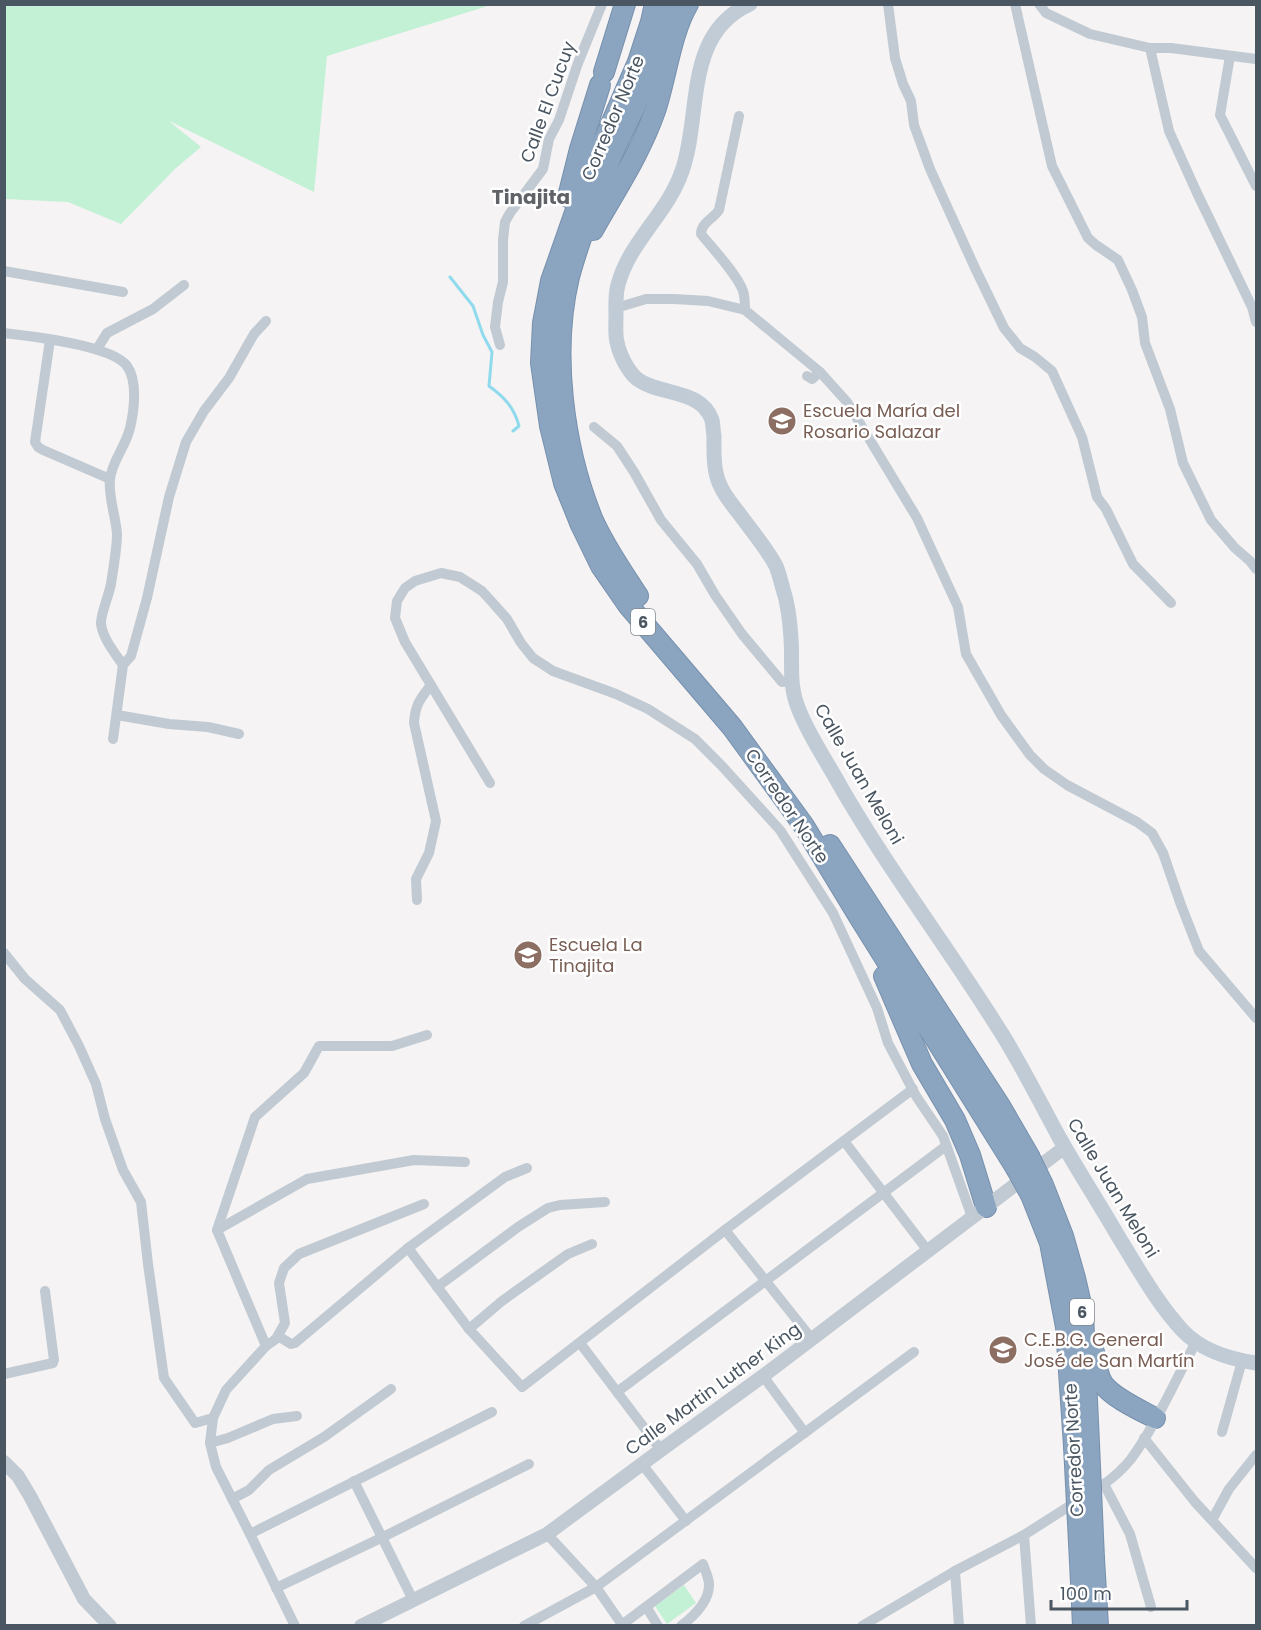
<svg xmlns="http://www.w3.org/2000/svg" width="1261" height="1630" font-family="Poppins,sans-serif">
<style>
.green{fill:#c3f1d5}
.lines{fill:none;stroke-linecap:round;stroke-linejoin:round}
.stream{stroke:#90daee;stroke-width:3}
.motorway-casing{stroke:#7690ad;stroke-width:22}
.minor{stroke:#c1cad2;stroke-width:10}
.tertiary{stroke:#c1cad2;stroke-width:14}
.secondary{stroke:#c1cbd6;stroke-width:15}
.motorway{stroke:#8ba5c1;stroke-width:20}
.motorway-bridge-casing{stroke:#7690ad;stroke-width:22;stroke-linecap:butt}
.motorway-bridge{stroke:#8ba5c1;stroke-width:20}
.labels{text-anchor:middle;stroke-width:5;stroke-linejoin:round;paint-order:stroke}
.shield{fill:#fff;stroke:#808990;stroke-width:1.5}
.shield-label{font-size:16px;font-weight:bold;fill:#4a5661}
.street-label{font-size:18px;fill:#4a5661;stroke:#fff}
.education-label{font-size:18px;fill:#785e54;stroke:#fff;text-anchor:start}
.neighbourhood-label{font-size:20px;font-weight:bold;fill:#5f6368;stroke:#fff}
</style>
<rect width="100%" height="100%" fill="#f5f3f3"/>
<g class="green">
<path d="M 5,4 L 491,4 L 491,5 L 327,56 L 314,192 L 169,121 L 201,147 L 176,168 L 121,224 L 68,202 L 5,199 Z"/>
<path d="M 684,1585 L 696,1603 L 667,1624 L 655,1606 Z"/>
</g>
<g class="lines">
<path class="stream" d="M 450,277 L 473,306 L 483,335 L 492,352 L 489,386 C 504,397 514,407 519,426 L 513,431"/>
<g class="motorway-casing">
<g id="motorway">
<path d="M 655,4 L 651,22 L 638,62 L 585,184 L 551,281 L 543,323 L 541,363 L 550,426 L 564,483 L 581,525 L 601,566 L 628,605 L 732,727 L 804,826 L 858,915 L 1016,1168"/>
<path d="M 604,72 L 625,4"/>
<path d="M 568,197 L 580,149 L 600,85"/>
<path d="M 593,230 C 615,191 640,154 655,111 C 666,78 671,33 688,4"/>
<path d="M 638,596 C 622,571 604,546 592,518 C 563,446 551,352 569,277 C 580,236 596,196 611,157 C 619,137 630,119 638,99 C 652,69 663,37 670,4"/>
<path d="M 830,845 L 1000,1106 L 1029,1156"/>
<path d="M 884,976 L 922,1064 L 955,1120 L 970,1155 L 986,1207"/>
<path d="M 1043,1185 L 1063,1236 L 1075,1278 L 1083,1313 L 1089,1444"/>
<path d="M 1031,1195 L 1050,1243 L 1066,1327 L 1074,1446"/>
<path d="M 1094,1352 C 1096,1363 1097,1375 1103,1384 C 1113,1398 1140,1410 1155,1418"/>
<path d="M 1094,1559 L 1098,1626"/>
<path d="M 1080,1562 L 1083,1626"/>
</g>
</g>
<g class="minor">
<path d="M 888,4 L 895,58 L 903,84 L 911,101 L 914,125 L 930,169 L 975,268 L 1004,328 L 1020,348 L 1035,357 L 1052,371 L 1082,437 L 1097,497 L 1106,509 L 1133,564 L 1171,603"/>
<path d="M 1015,4 L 1052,166 L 1088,238 L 1096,245 L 1118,260 L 1132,290 L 1142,317 L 1145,343 L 1170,409 L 1183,463 L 1211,520 L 1235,548 L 1250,561 L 1256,569"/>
<path d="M 1039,4 L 1046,13 L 1090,34 L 1150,48 L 1171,48 L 1256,59"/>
<path d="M 1150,48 L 1169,131 L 1197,193 L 1252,307 L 1256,322"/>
<path d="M 1230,56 L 1220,115 L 1256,186"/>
<path d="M 739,116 L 719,210 C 713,219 701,223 701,234 C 713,249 737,274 743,291 C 745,297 745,304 745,310"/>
<path d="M 4,271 L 123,292"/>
<path d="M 616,308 L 646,299 L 674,299 L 708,301 L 745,310 L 820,372 L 847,402 L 917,518 L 958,607 L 966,654 L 1001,715 L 1030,755 L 1044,769 L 1067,785 L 1137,822 L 1152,833 L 1163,853 L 1181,905 L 1199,951 L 1256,1018"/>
<path d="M 4,333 C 30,336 112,345 127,366 C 138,381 134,411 130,428 C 126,446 112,461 110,479 C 108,497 116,517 117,534 C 117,549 113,570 111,584 C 109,595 100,616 101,624 C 103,639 115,653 123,665"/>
<path d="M 50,340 L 35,442 L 38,447 L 43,450 L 110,479"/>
<path d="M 500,345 L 495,327 L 498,302 L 503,282 L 503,240 L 505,222 L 510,213 L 543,169 L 549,139 L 559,120 L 578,63 L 602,4"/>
<path d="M 97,349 L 107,333 L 153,309 L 184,285"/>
<path d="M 807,376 L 812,379 L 820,372"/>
<path d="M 594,427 L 617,446 L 634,472 L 661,520 L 697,564 L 715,595 L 742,634 L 782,682 L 792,681"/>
<path d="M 117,715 L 169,724 L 208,727 L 239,734"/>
<path d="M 113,739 L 123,665 L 131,656 L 147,598 L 169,497 L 186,442 L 204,411 L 229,378 L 254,334 L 266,321"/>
<path d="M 490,783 L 405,642 L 395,618 L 397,601 L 405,588 L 415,581 L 441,573 L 460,577 L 482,591 L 492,602 L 507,619 L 521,643 L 533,658 L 553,671 L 616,694 L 648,709 L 695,739 L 721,765 L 780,830 L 833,913 L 877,1008 L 888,1043 L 916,1096 L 943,1136 L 972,1217"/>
<path d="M 417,900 L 416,879 L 429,853 L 436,821 L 414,723 C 415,705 420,699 431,685"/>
<path d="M 4,953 L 25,979 L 60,1010 L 79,1046 L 96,1084 L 105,1119 L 123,1170 L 141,1202 L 148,1264 L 164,1378 L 195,1423 L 213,1418"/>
<path d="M 844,1141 L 928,1251"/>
<path d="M 217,1230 L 307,1179 L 414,1160 L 465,1162"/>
<path d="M 725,1230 L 812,1339"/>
<path d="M 408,1248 L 469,1329 L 522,1387 L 725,1230 L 913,1089"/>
<path d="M 437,1287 L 518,1227 L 548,1208 L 560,1205 L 605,1202"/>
<path d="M 469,1329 L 502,1301 L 568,1254 L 592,1244"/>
<path d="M 278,1336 L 291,1344 L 295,1343 L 408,1248 L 505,1177 L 527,1168"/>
<path d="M 580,1343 L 661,1450"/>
<path d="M 266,1346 L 217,1230 L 255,1117 L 304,1073 L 319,1046 L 392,1046 L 427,1035"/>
<path d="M 4,1374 L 53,1363 L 54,1360 L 45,1291"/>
<path d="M 763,1376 L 805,1433"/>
<path d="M 617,1392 L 946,1146"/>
<path d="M 1222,1432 L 1242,1361"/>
<path d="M 1144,1438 L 1195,1502 L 1256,1568"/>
<path d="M 210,1443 L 228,1438 L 273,1419 L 297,1416"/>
<path d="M 642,1464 L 686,1521"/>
<path d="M 354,1481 L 413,1600"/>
<path d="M 1104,1484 L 1130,1534 L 1151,1607"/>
<path d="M 232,1499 L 249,1490 L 269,1470 L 324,1437 L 391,1389"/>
<path d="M 1212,1520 L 1229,1489 L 1256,1455"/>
<path d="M 250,1534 L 492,1412"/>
<path d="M 547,1534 L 596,1587 L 623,1626"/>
<path d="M 1024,1535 L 1031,1626"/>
<path d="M 955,1571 L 959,1626"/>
<path d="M 276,1588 L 381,1538 L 529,1464"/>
<path d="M 647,1608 L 658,1626"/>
<path d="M 623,1624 L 703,1564 C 705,1570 708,1576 709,1583 C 710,1600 694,1616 681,1626"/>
<path d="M 295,1626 L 250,1534 L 216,1467 L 210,1443 L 213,1418 L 226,1390 L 266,1346 L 276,1339 L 285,1323 L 279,1283 L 284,1268 L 299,1254 L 424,1204"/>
<path d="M 524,1626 L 596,1587 L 914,1352"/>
<path d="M 862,1626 L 955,1571 L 1024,1535 L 1104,1484 C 1114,1477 1123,1469 1131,1459 C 1156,1425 1176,1379 1196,1342"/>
</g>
<g class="tertiary">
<path d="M 4,1462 L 18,1476 L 30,1496 L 84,1599 L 110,1626"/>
<path d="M 361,1626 L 547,1534 L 661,1450 L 763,1376 L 1065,1147"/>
</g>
<path class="secondary" d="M 750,4 C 683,34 702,115 682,171 C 668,213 629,242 618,285 C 615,295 616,307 616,317 C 616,325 615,334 617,342 C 619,353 627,370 636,378 C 658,396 701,388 712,420 C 713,424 713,431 714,436 C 714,452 713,470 720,485 C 724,495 731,503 738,512 C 750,529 766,547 776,566 C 779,573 781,582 783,589 C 788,604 790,622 791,638 C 793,665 788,684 799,710 C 808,733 822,754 834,775 C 882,861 943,940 995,1023 C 1019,1059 1038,1099 1059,1137 C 1078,1171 1099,1203 1118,1236 C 1138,1268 1157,1303 1183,1331 C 1202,1351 1229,1359 1256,1363"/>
<use href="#motorway" class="motorway"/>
<g class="motorway-bridge-casing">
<g id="motorway-bridge">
<path d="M 1029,1156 L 1043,1185"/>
<path d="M 1016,1168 L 1031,1195"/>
<path d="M 1089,1444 L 1094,1559"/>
<path d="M 1074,1446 L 1080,1562"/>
</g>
</g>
<use href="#motorway-bridge" class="motorway-bridge"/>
</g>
<defs>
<g id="school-disc" transform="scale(1.5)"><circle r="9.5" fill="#8d6e63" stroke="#fff"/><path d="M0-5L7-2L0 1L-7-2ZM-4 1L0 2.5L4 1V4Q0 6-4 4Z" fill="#fff"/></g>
</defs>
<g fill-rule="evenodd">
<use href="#school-disc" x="782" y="421"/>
<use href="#school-disc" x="528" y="955"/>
<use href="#school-disc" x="1003" y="1350"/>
</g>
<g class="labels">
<g class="shield">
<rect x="631" y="609" width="24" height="26" rx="4.5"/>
<rect x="1070" y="1299" width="24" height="26" rx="4.5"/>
</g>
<g class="shield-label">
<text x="643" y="628">6</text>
<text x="1082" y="1318">6</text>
</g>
<g class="street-label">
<text transform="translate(548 102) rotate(-70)" y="6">Calle El Cucuy</text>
<text transform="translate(613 118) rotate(-67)" y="6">Corredor Norte</text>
<text transform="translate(859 774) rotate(60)" y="6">Calle Juan Meloni</text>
<text transform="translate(787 806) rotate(56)" y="6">Corredor Norte</text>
<text transform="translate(1113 1188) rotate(59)" y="6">Calle Juan Meloni</text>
<text transform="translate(713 1389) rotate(-36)" y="6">Calle Martin Luther King</text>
<text transform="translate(1074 1450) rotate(-93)" y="6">Corredor Norte</text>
</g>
<g class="education-label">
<text x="803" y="417">Escuela María del<tspan x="803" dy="21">Rosario Salazar</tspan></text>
<text x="549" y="951">Escuela La<tspan x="549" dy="21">Tinajita</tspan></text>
<text x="1024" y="1346">C.E.B.G. General<tspan x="1024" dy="21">José de San Martín</tspan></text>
</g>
<g class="neighbourhood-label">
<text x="531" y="204">Tinajita</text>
</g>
</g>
<rect width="1261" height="1630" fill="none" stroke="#4a5661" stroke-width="12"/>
<path d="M1051 1600v9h136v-9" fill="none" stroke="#4a5661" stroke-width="3"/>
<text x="1060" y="1600" font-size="18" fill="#4a5661" stroke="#ffffff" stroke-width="4.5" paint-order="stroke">100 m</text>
</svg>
